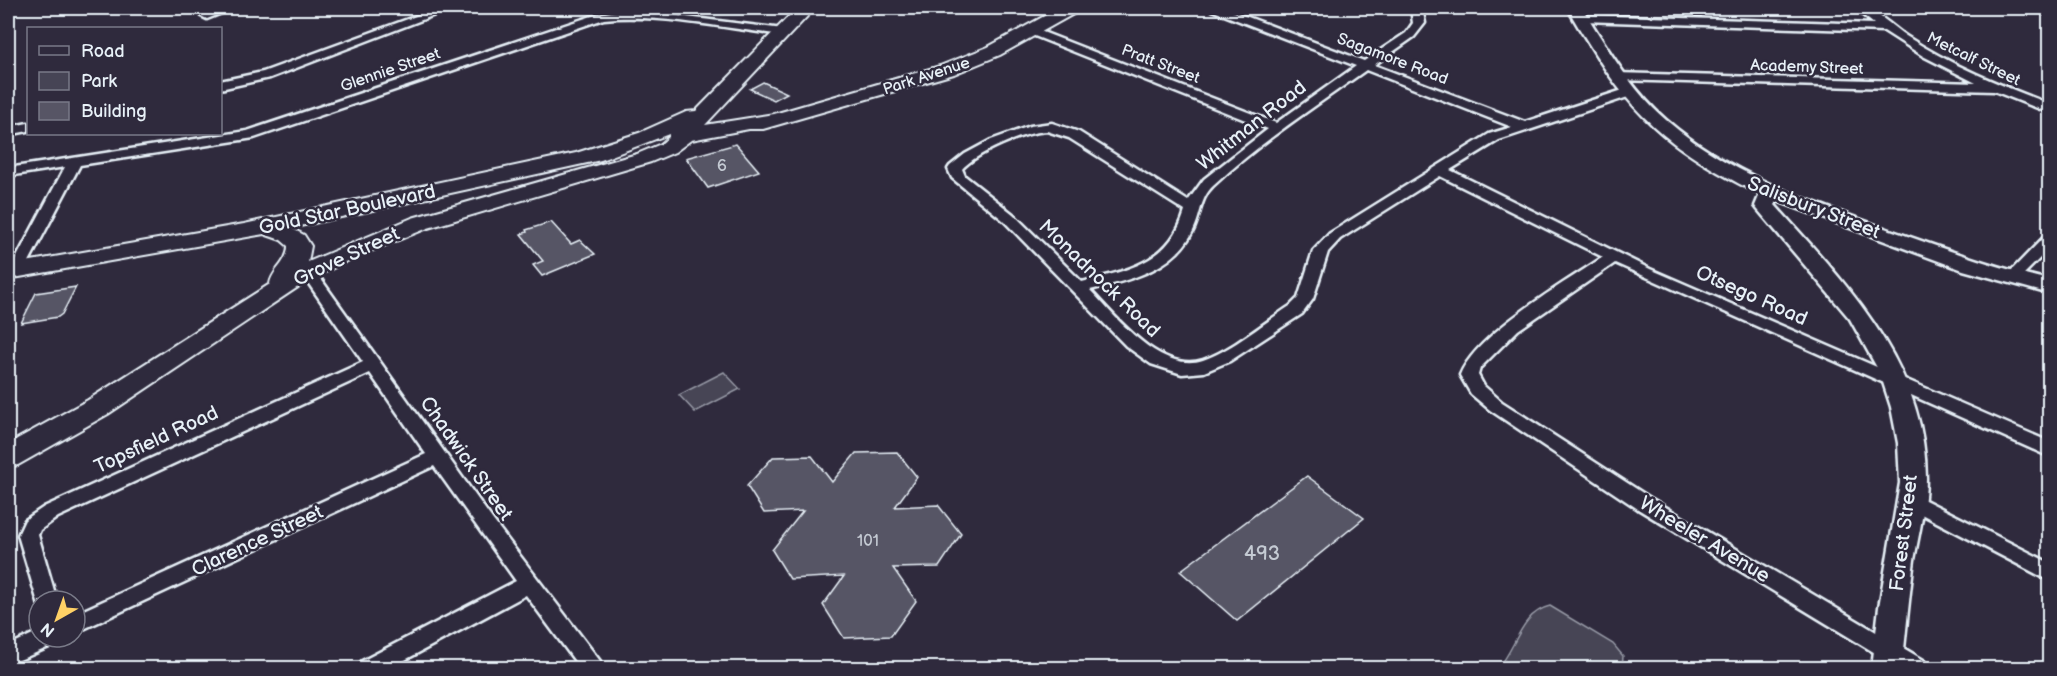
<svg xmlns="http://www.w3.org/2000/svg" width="2057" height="676" font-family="'Balsamiq Sans',sans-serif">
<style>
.green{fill:#464455;stroke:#979aa6;stroke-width:1.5}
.building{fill:#575565;stroke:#e8f1f8;stroke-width:1.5}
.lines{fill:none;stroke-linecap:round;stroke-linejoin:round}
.street-casing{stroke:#e8f1f8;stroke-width:5}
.secondary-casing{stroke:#e8f1f8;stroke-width:5}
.primary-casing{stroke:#e8f1f8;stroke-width:4}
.street{fill:#2f2a3d;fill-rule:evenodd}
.secondary{fill:#2f2a3d;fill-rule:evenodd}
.primary{fill:#2f2a3d;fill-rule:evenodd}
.labels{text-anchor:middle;stroke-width:5;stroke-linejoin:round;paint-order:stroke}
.far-street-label{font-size:16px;fill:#e8f1f8;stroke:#2f2a3d}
.number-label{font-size:16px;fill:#c4cad3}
.street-label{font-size:20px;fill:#e8f1f8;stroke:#2f2a3d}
.near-number-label{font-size:20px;fill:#c4cad3}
</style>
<rect width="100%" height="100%" fill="#2f2a3d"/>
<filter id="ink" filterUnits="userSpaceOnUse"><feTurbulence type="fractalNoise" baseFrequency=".0167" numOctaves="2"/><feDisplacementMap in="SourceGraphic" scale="12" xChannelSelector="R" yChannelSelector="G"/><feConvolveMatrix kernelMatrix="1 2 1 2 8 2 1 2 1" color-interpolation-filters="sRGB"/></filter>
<g filter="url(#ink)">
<g class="green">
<path d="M 724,372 L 740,389 L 695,412 L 679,395 Z"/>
<path d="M 1550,606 L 1613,644 L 1623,656 L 1622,668 L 1498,668 C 1516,649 1520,613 1550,606 Z"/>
</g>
<g class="building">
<path d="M 763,82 L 787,93 L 774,100 L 750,89 Z"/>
<path d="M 736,144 L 759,171 L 708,188 L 686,158 Z"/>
<path d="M 551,222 L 571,244 L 580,240 L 595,254 L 542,276 L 533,265 L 543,261 L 521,234 L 527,232 L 526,230 Z"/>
<path d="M 76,287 L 62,314 L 58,317 L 21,323 L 36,293 Z"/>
<path d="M 897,452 L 917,477 L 895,507 L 938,505 L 961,534 L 939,567 L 893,568 L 916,601 L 891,636 L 844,638 L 823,605 L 844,576 L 790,579 L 772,550 L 803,511 L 764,513 L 747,486 L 773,457 L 812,456 L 832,482 L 856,453 Z"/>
<path d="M 1307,476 L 1364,518 L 1237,621 L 1180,571 Z"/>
</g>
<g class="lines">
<g class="street-casing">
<g id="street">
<path d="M 219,8 L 234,8 L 207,19 L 201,16 Z"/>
<path d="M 438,8 L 453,8 L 270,78 L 220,89 L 220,81 L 263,72 Z"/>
<path d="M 1210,8 L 1224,8 L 1364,61 L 1406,33 L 1413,23 L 1411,8 L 1422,8 L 1425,23 L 1414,37 L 1374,65 L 1525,122 L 1626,89 L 1634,89 L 1636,92 L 1634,95 L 1499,140 L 1450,170 L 1650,269 L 2050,442 L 2050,457 L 1615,263 L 1518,330 L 1480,368 L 1478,375 L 1484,386 L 1502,402 L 1652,499 L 1925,661 L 1928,668 L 1900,668 L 1638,509 L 1490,410 L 1471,394 L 1460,375 C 1477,333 1565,283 1603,257 L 1440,176 L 1340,239 L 1328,252 L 1313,299 L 1302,314 L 1230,361 L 1204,372 L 1182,374 L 1151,364 L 1126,346 L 1003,220 L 952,178 L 948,169 L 950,166 L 965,154 L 991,140 L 1030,126 L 1052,123 L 1079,132 L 1188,201 L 1204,179 L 1268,129 L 1027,33 L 1027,29 L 1035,29 L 1276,123 L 1356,66 L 1211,10 ZM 1366,70 L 1512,127 L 1489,134 L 1330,233 L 1313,251 L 1298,298 L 1290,306 C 1264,323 1232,350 1203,360 C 1160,374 1116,317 1090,290 C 1129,280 1174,270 1193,231 C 1201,215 1200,198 1213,186 C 1260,142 1314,107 1366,70 ZM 1047,131 L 1069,138 L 1185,211 C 1170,263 1128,270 1082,282 L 1013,214 L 965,176 L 962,169 C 978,152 1024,132 1047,131 Z"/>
<path d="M 1854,8 C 1873,6 1891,26 1906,36 C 1950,65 2000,85 2050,104 L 2050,113 L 1994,91 L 1619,80 L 1615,79 L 1613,76 L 1615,73 L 1976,83 L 1923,56 L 1884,31 L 1582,21 L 1576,18 L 1582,15 L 1874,24 Z"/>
<path d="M 2032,8 L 2050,9 L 2050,16 Z"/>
<path d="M 619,11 L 654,13 L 783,29 L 789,32 L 783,35 C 729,29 656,13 604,19 L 254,138 L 80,165 L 23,273 L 13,273 L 10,270 L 65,167 L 8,176 L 8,168 L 247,131 L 598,14 Z"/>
<path d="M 28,123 L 28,131 L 8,135 L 8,127 Z"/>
<path d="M 2050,235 L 2050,248 L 2017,281 L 2007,281 L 2004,278 L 2007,275 L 2045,236 Z"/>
<path d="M 308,266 L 313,268 L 492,519 L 600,661 L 603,668 L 580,668 L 526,595 L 390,668 L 359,668 L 362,661 L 516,581 L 434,466 L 75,633 L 75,614 L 426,454 L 370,373 L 58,517 L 40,530 L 38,535 L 57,601 L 39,601 L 39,606 L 18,535 L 25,520 L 44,507 L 363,362 L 300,271 Z"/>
<path d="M 1911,493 L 2050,563 L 2050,581 L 1904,505 L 1901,500 L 1904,495 Z"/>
<path d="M 39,631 L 39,637 L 59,637 L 56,644 L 8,665 L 8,646 Z"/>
</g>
</g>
<g class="secondary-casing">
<path id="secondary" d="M 1568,8 L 1582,8 C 1607,47 1630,89 1666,120 C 1729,175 1816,204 1893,231 C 1945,249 1996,268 2050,280 L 2050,294 L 1963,270 L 1777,201 L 1775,205 C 1846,284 1926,365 1926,478 C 1926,505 1919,533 1914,560 C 1909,596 1906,632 1902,668 L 1872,668 L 1879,607 L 1900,483 L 1898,443 L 1891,407 L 1880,373 L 1850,319 L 1758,210 L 1755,206 L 1760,194 C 1682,156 1636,122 1591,47 C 1583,34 1574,21 1568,8 Z"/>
</g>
<g class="primary-casing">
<path id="primary" d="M 797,8 L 815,8 L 705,125 L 774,114 L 940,66 L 988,47 L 1059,8 L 1080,8 L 1077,12 L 1000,55 L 954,74 L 763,129 L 749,129 L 691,140 L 675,152 L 651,162 L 428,228 L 349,260 L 307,281 L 108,414 L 18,465 L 8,467 L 8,444 L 88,400 L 270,284 C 272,270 288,263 288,246 L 281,240 L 264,234 L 8,279 L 8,265 L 244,224 L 576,153 L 639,133 L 686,112 L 696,111 ZM 669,134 L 669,137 L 661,144 L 637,154 L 412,218 L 308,262 L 311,246 L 304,235 L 291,228 L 601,160 Z"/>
</g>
<use href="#street" class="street"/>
<use href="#secondary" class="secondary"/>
<use href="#primary" class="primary"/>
</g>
</g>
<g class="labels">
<g class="far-street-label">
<text transform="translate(1393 58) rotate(21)" y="6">Sagamore Road</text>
<text transform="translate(1974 58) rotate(26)" y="6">Metcalf Street</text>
<text transform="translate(1161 63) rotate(21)" y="6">Pratt Street</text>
<text transform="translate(1807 66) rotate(2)" y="6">Academy Street</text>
<text transform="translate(390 69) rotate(-19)" y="6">Glennie Street</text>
<text transform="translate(926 75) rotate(-18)" y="6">Park Avenue</text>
</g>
<g class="number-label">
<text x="722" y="171">6</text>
<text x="868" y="546">101</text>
</g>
<g class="street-label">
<text transform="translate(1251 125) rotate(-38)" y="7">Whitman Road</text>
<text transform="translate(1814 207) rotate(21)" y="7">Salisbury Street</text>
<text transform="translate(347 209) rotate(-12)" y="7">Gold Star Boulevard</text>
<text transform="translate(346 256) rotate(-25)" y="7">Grove Street</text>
<text transform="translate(1100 278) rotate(44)" y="7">Monadnock Road</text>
<text transform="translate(1752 295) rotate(24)" y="7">Otsego Road</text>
<text transform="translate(156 439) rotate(-25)" y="7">Topsfield Road</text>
<text transform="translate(467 458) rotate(55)" y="7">Chadwick Street</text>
<text transform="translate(1903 533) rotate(-83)" y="7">Forest Street</text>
<text transform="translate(1705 539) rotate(31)" y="7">Wheeler Avenue</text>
<text transform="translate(257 540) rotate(-25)" y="7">Clarence Street</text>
</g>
<g class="near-number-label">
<text x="1262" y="560">493</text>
</g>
</g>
<rect width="2057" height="676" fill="none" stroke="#2f2a3d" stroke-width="30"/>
<rect x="15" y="15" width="2027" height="646" fill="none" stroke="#e8f1f8" stroke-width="2" filter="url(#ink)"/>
<rect x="27" y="27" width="195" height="108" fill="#2f2a3d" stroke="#797a88" stroke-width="1.5"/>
<rect x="39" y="46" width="30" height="9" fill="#2f2a3d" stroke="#797a88" stroke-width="1.5"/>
<text x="81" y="57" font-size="18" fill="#e8f1f8">Road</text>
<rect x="39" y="72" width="30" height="18" fill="#464455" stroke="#797a88" stroke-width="1.5"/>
<text x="81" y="87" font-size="18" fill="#e8f1f8">Park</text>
<rect x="39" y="102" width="30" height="18" fill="#575565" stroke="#797a88" stroke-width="1.5"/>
<text x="81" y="117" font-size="18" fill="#e8f1f8">Building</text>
<g transform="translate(57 619) rotate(220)"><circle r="28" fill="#2f2a3d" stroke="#797a88" stroke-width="1.5"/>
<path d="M0-4.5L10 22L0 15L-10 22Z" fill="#ffd166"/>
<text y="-9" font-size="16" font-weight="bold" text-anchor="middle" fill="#e8f1f8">N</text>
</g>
</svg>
